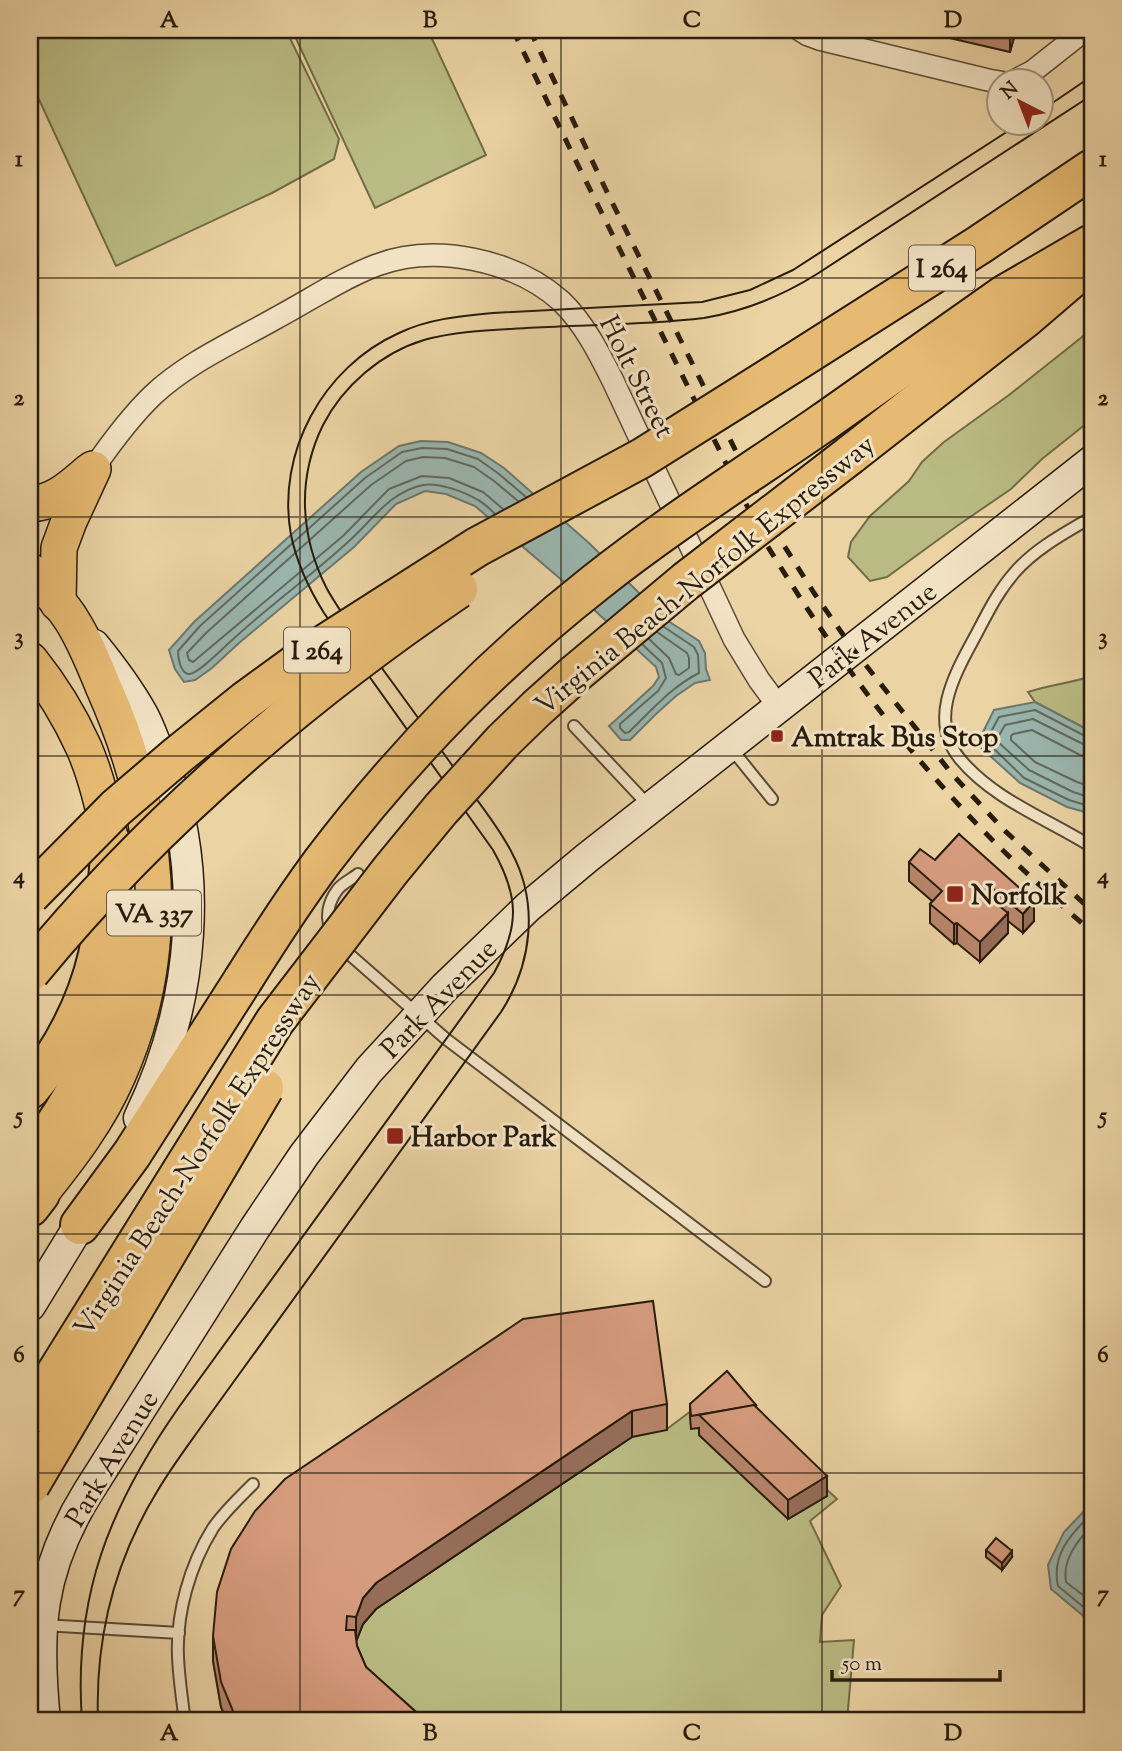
<svg xmlns="http://www.w3.org/2000/svg" width="1122" height="1751" font-family="'Sorts Mill Goudy',serif">
<style>
.green{fill:#babb84;stroke:#716c48;stroke-width:2}
.water{fill:#9ab6af;stroke:#6c786e;stroke-width:2}
.lines{fill:none;stroke-linecap:round;stroke-linejoin:round}
.shore{stroke:#61695e;stroke-width:2}
.service-casing{stroke:#594a33;stroke-width:14}
.minor-casing{stroke:#594a33;stroke-width:24}
.secondary-casing{stroke:#281c0d;stroke-width:33}
.primary-casing{stroke:#281c0d;stroke-width:37}
.trunk-casing{stroke:#281c0d;stroke-width:38}
.motorway-casing{stroke:#281c0d;stroke-width:42}
.service{stroke:#f2e2c4;stroke-width:10}
.minor{stroke:#f2e2c4;stroke-width:21}
.secondary{stroke:#f2e2c4;stroke-width:30}
.primary{stroke:#e6ba72;stroke-width:33}
.trunk{stroke:#e6ba72;stroke-width:35}
.motorway{stroke:#e6ba72;stroke-width:38}
.tram{stroke:#281c0d;stroke-width:2}
.rail{stroke:#281c0d;stroke-width:5;stroke-dasharray:12 12;stroke-linecap:butt}
.motorway-bridge-casing{stroke:#281c0d;stroke-width:42;stroke-linecap:butt}
.motorway-bridge{stroke:#e6ba72;stroke-width:38}
.wall{fill:#b8866c;stroke:#281c0d;stroke-width:2}
.shaded-wall{fill:#966d58;stroke:#281c0d;stroke-width:2}
.building{fill:#d69c7e;stroke:#281c0d;stroke-width:2}
.grid{fill:none;stroke:#281c0d;stroke-width:2;stroke-opacity:0.55}
.poi-dot{fill:#8f2418;stroke:#f2e2c4;stroke-width:2.5}
.labels{text-anchor:middle;stroke-width:6;stroke-linejoin:round;paint-order:stroke}
.shield{fill:#f2e2c4;stroke:#655744;stroke-width:2}
.shield-label{font-size:26px;font-weight:bold;fill:#281c0d}
.street-label{font-size:28px;fill:#281c0d;stroke:#f2e2c4}
.poi-label{font-size:28px;font-weight:bold;fill:#281c0d;stroke:#f2e2c4;text-anchor:start}
.neatline{fill:none;stroke:#281c0d;stroke-width:2.5}
.grid-label{font-size:23px;text-anchor:middle;font-weight:bold;fill:#281c0d}
</style>
<rect width="100%" height="100%" fill="#ebd3a4"/>
<filter id="stains"><feTurbulence type="fractalNoise" baseFrequency=".00286" numOctaves="4"/><feColorMatrix values="0 0 0 0 .2 0 0 0 0 .09 0 0 0 0 .02 0 0 0 .5 -.17"/></filter>
<radialGradient id="worn" r=".72"><stop offset=".6" stop-color="#630" stop-opacity="0"/><stop offset="1" stop-color="#630" stop-opacity=".3"/></radialGradient>
<g class="green">
<path d="M 30,30 L 286,30 L 339,139 L 334,159 L 272,193 L 116,266 L 30,80 Z"/>
<path d="M 292,30 L 428,30 L 486,155 L 375,208 Z"/>
<path d="M 1092,329 L 1092,419 L 1042,459 L 1011,489 L 957,526 L 887,577 L 870,581 L 848,557 L 851,542 L 870,516 L 909,481 L 922,462 L 944,442 L 1009,395 Z"/>
<path d="M 1092,676 L 1092,732 L 1035,702 L 1028,692 C 1049,685 1071,683 1092,676 Z"/>
<path d="M 653,1327 L 667,1429 L 727,1384 L 765,1432 L 837,1499 L 810,1521 L 841,1586 L 822,1615 L 820,1642 L 854,1640 L 847,1721 L 227,1721 L 221,1707 L 213,1661 Z"/>
</g>
<g class="water">
<path d="M 421,441 L 448,442 L 481,453 L 504,468 L 590,544 L 665,619 L 699,641 L 705,653 L 706,669 L 710,680 L 695,683 L 676,696 L 656,714 L 630,740 L 621,740 L 609,726 L 653,686 L 659,677 L 656,667 L 564,582 L 475,506 L 446,494 L 425,491 L 396,504 L 354,547 L 239,643 L 212,668 L 195,680 L 184,682 L 175,669 L 169,650 L 194,622 L 361,472 L 399,446 Z"/>
<path d="M 1035,702 L 1092,732 L 1092,814 L 1067,807 L 1020,783 L 977,744 L 994,710 Z"/>
<path d="M 1092,1503 L 1092,1623 L 1051,1589 L 1048,1565 L 1064,1532 Z"/>
</g>
<g class="lines">
<g class="shore">
<path d="M 503,509 L 483,492 L 449,478 L 422,476 L 389,489 L 343,536 L 193,662 L 189,660 L 187,653 L 206,633 L 371,485 L 406,461 L 423,457 L 445,458 L 474,467 L 494,481 L 518,501"/>
<path d="M 495,514 C 490,509 484,503 478,500 C 465,492 438,482 423,485 C 389,492 372,521 348,542 C 310,577 267,607 230,642 C 223,648 196,676 188,674 C 180,672 178,657 178,651 L 200,626 L 365,478 L 402,452 L 422,448 L 447,449 L 478,459 L 499,474 L 526,497"/>
<path d="M 649,639 L 669,658 L 676,674 L 679,675 L 689,668 L 689,658 L 687,653 L 657,632"/>
<path d="M 643,645 L 662,663 L 666,678 L 658,691 L 620,724 L 620,728 L 625,733 L 629,732 C 651,711 671,687 699,673 L 698,655 L 694,647 L 664,627"/>
<path d="M 1092,737 L 1087,737 L 1035,710 L 999,717 L 986,741 L 1024,778 L 1069,800 L 1092,807"/>
<path d="M 1092,746 L 1083,744 L 1033,719 L 1005,725 L 997,739 L 998,742 L 1029,770 L 1073,792 L 1092,798"/>
<path d="M 1092,757 L 1080,755 L 1032,730 L 1013,734 L 1011,736 L 1011,740 L 1035,762 L 1077,782 L 1092,787"/>
<path d="M 1092,1513 C 1071,1534 1051,1555 1058,1586 L 1092,1614"/>
<path d="M 1092,1526 C 1077,1541 1062,1560 1066,1582 L 1092,1602"/>
</g>
<g class="service-casing">
<g id="service">
<path d="M 1092,517 C 1065,533 1036,548 1015,572 C 999,590 989,610 978,631 C 958,669 926,718 960,759 C 994,800 1048,819 1092,847"/>
<path d="M 574,726 L 649,806"/>
<path d="M 730,747 L 772,799"/>
<path d="M 333,933 C 324,919 328,902 338,889 C 343,883 352,879 358,874"/>
<path d="M 341,947 L 446,1039 L 765,1281"/>
<path d="M 43,1625 L 179,1633"/>
<path d="M 185,1721 C 182,1700 179,1678 178,1657 C 176,1613 190,1565 213,1528 C 224,1512 239,1498 253,1484"/>
</g>
</g>
<g class="minor-casing">
<g id="minor">
<path d="M 800,30 L 808,35 L 819,39 L 988,80 L 1000,82"/>
<path d="M 1016,80 L 1033,71 L 1085,30"/>
<path d="M 93,469 C 111,443 130,417 153,395 C 188,362 236,341 278,317 C 310,300 342,278 377,265 C 435,243 515,260 561,301 C 584,323 599,353 613,381 L 734,639 L 759,680 L 779,707"/>
</g>
</g>
<g class="secondary-casing">
<g id="secondary">
<path d="M 94,645 C 112,667 129,690 143,715 C 149,726 153,738 158,750 C 208,867 194,1005 139,1118"/>
<path d="M 30,1306 L 90,1208"/>
<path d="M 45,1721 C 36,1631 39,1571 88,1492 L 255,1228 L 304,1155 L 369,1070 L 445,987 L 528,907 L 588,857 L 1092,461"/>
</g>
</g>
<g class="primary-casing">
<path id="primary" d="M 30,1154 C 87,1083 119,1006 120,914"/>
</g>
<g class="trunk-casing">
<g id="trunk">
<path d="M 30,504 C 55,503 71,487 90,471"/>
<path d="M 30,571 C 43,586 60,601 71,619 C 84,639 94,664 103,686 C 159,811 175,947 118,1075 C 99,1119 70,1157 40,1194"/>
<path d="M 58,603 L 59,548 L 69,521 L 93,469"/>
<path d="M 30,660 C 51,686 70,717 84,748 C 97,778 104,811 111,842"/>
</g>
</g>
<g class="motorway-casing">
<g id="motorway">
<path d="M 790,365 L 979,245 L 1092,169"/>
<path d="M 824,422 L 1004,295 L 1092,244"/>
<path d="M 850,455 L 1024,319 L 1080,271"/>
<path d="M 30,1089 C 62,1052 87,1003 98,955 C 106,918 108,880 111,842"/>
<path d="M 30,1207 L 40,1194"/>
<path d="M 80,1225 L 132,1154 L 243,980"/>
</g>
</g>
<use href="#service" class="service"/>
<use href="#minor" class="minor"/>
<use href="#secondary" class="secondary"/>
<use href="#primary" class="primary"/>
<use href="#trunk" class="trunk"/>
<use href="#motorway" class="motorway"/>
<g class="tram">
<path d="M 1042,110 L 1092,76"/>
<path d="M 82,1721 C 73,1597 109,1507 179,1407 L 494,973 C 520,926 519,896 493,850 L 324,613 C 309,589 297,564 291,535 C 276,453 323,367 399,333 C 428,319 460,316 493,313 L 702,302 L 750,290 L 793,270 L 1022,122"/>
<path d="M 98,1721 C 95,1639 115,1560 158,1490 C 171,1468 186,1448 201,1427 L 501,1012 C 532,964 539,904 512,853 C 500,829 482,807 467,786 C 439,747 412,709 384,671 C 365,644 342,617 326,587 C 300,535 297,478 323,425 C 343,386 381,353 424,340 C 456,331 492,330 526,328 C 585,325 645,325 704,318 C 745,311 782,296 817,274 L 1092,95"/>
</g>
<g class="rail">
<path d="M 513,30 L 573,155 L 765,542 C 841,666 924,779 1032,878 C 1052,896 1071,915 1092,931"/>
<path d="M 530,30 L 607,192 L 778,536 L 814,593 L 853,649 L 952,774 L 1004,830 L 1092,911"/>
</g>
<g class="motorway-bridge-casing">
<g id="motorway-bridge">
<path d="M 30,895 L 116,808 L 178,755 L 245,701 L 311,653 L 477,547 L 642,458 L 790,365"/>
<path d="M 30,972 C 152,823 299,697 458,589"/>
<path d="M 243,980 C 268,940 294,900 322,862 C 401,758 492,664 595,583 C 668,525 747,475 824,422"/>
<path d="M 30,1415 L 275,1021 L 390,871 L 441,809 L 503,741 L 537,708 L 576,673 L 686,581 L 850,455"/>
<path d="M 30,1485 L 264,1088"/>
</g>
</g>
<use href="#motorway-bridge" class="motorway-bridge"/>
</g>
<g class="wall">
<path d="M 915,30 L 1016,30 L 1010,52 Z"/>
<path d="M 959,834 L 1034,921 L 1023,933 L 1008,921 L 1008,933 L 980,962 L 957,943 L 954,944 L 930,923 L 930,904 L 932,901 L 909,881 L 909,862 L 935,860 Z"/>
<path d="M 523,1319 L 667,1404 L 667,1430 L 632,1437 L 376,1609 L 363,1624 L 356,1641 L 357,1646 L 366,1667 L 426,1721 L 227,1721 L 221,1707 L 213,1661 L 213,1636 Z"/>
<path d="M 690,1404 L 756,1405 L 756,1407 L 827,1496 L 788,1519 L 699,1435 L 699,1428 L 691,1429 L 690,1417 Z"/>
<path d="M 986,1550 L 1012,1557 L 1002,1570 L 986,1557 Z"/>
</g>
<g class="shaded-wall">
<path d="M 1010,30 L 1016,30 L 1010,52 Z"/>
<path d="M 993,889 L 993,909 L 987,896 Z"/>
<path d="M 1034,901 L 1034,921 L 1023,933 L 1023,914 Z"/>
<path d="M 1008,913 L 1008,933 L 980,962 L 980,942 Z"/>
<path d="M 957,923 L 957,943 L 954,944 L 954,924 Z"/>
<path d="M 632,1411 L 632,1437 L 376,1609 L 363,1624 L 356,1642 L 356,1617 L 363,1598 L 376,1583 Z"/>
<path d="M 827,1476 L 827,1496 L 788,1519 L 788,1500 Z"/>
<path d="M 1012,1551 L 1012,1557 L 1002,1570 L 1002,1563 Z"/>
</g>
<g class="building">
<path d="M 959,834 L 1034,901 L 1023,914 L 993,889 L 987,896 L 1008,913 L 980,942 L 957,923 L 954,924 L 930,904 L 942,891 L 909,862 L 920,849 L 935,860 Z"/>
<path d="M 653,1301 L 667,1404 L 632,1411 L 376,1583 L 363,1598 L 356,1617 L 347,1616 L 346,1630 L 355,1630 L 357,1646 L 366,1667 L 426,1721 L 237,1721 L 221,1682 L 213,1636 L 217,1592 L 231,1549 L 255,1511 L 285,1479 L 523,1319 Z"/>
<path d="M 727,1371 L 756,1405 L 691,1416 L 690,1404 Z"/>
<path d="M 754,1405 L 827,1476 L 788,1500 L 699,1415 Z"/>
<path d="M 996,1538 L 1012,1551 L 1002,1563 L 986,1550 Z"/>
</g>
<path class="grid" d="M 300,30 L 300,1721M 561,30 L 561,1721M 822,30 L 822,1721M 30,278 L 1092,278M 30,517 L 1092,517M 30,756 L 1092,756M 30,995 L 1092,995M 30,1234 L 1092,1234M 30,1473 L 1092,1473"/>
<g class="poi-dot">
<rect x="770" y="729" width="14" height="14" rx="3.5"/>
<rect x="946" y="885" width="18" height="18" rx="3.5"/>
<rect x="386" y="1127" width="18" height="18" rx="3.5"/>
</g>
<g class="labels">
<g class="shield">
<rect x="909" y="245.5" width="66" height="45" rx="5"/>
<rect x="284" y="627.5" width="66" height="45" rx="5"/>
<rect x="107" y="890.5" width="94" height="45" rx="5"/>
</g>
<g class="shield-label">
<text x="942" y="277">I 264</text>
<text x="317" y="659">I 264</text>
<text x="154" y="922">VA 337</text>
</g>
<g class="street-label">
<text transform="translate(638 376) rotate(63)" y="10">Holt Street</text>
<text transform="translate(704 574) rotate(-39)" y="10">Virginia Beach-Norfolk Expressway</text>
<text transform="translate(872 634) rotate(-38)" y="10">Park Avenue</text>
<text transform="translate(438 998) rotate(-46)" y="10">Park Avenue</text>
<text transform="translate(196 1154) rotate(-57)" y="10">Virginia Beach-Norfolk Expressway</text>
<text transform="translate(111 1458) rotate(-59)" y="10">Park Avenue</text>
</g>
<g class="poi-label">
<text x="791" y="746">Amtrak Bus Stop</text>
<text x="971" y="904">Norfolk</text>
<text x="411" y="1146">Harbor Park</text>
</g>
</g>
<rect width="1122" height="1751" fill="none" stroke="#ebd3a4" stroke-width="77"/>
<g transform="translate(1020 102) rotate(318)"><circle r="33" fill="#f2e2c4" stroke="#a1937b" stroke-width="2"/>
<path d="M0-5L12 26L0 18L-12 26Z" fill="#8f2418"/>
<text y="-10" font-size="19" font-weight="bold" text-anchor="middle" fill="#281c0d">N</text>
</g>
<path d="M832 1670v10h168v-10" fill="none" stroke="#281c0d" stroke-width="3.5"/>
<text x="842" y="1670" font-size="21" fill="#281c0d" stroke="#f2e2c4" stroke-width="5" paint-order="stroke">50 m</text>
<rect x="38" y="38" width="1046" height="1674" class="neatline"/>
<g class="grid-label">
<text x="169" y="27">A</text>
<text x="430" y="27">B</text>
<text x="692" y="27">C</text>
<text x="953" y="27">D</text>
<text x="19" y="166">1</text>
<text x="1103" y="166">1</text>
<text x="19" y="405">2</text>
<text x="1103" y="405">2</text>
<text x="19" y="644">3</text>
<text x="1103" y="644">3</text>
<text x="19" y="883">4</text>
<text x="1103" y="883">4</text>
<text x="19" y="1123">5</text>
<text x="1103" y="1123">5</text>
<text x="19" y="1362">6</text>
<text x="1103" y="1362">6</text>
<text x="19" y="1601">7</text>
<text x="1103" y="1601">7</text>
<text x="169" y="1740">A</text>
<text x="430" y="1740">B</text>
<text x="692" y="1740">C</text>
<text x="953" y="1740">D</text>
</g>
<rect width="100%" height="100%" filter="url(#stains)"/>
<rect width="100%" height="100%" fill="url(#worn)"/>
</svg>
